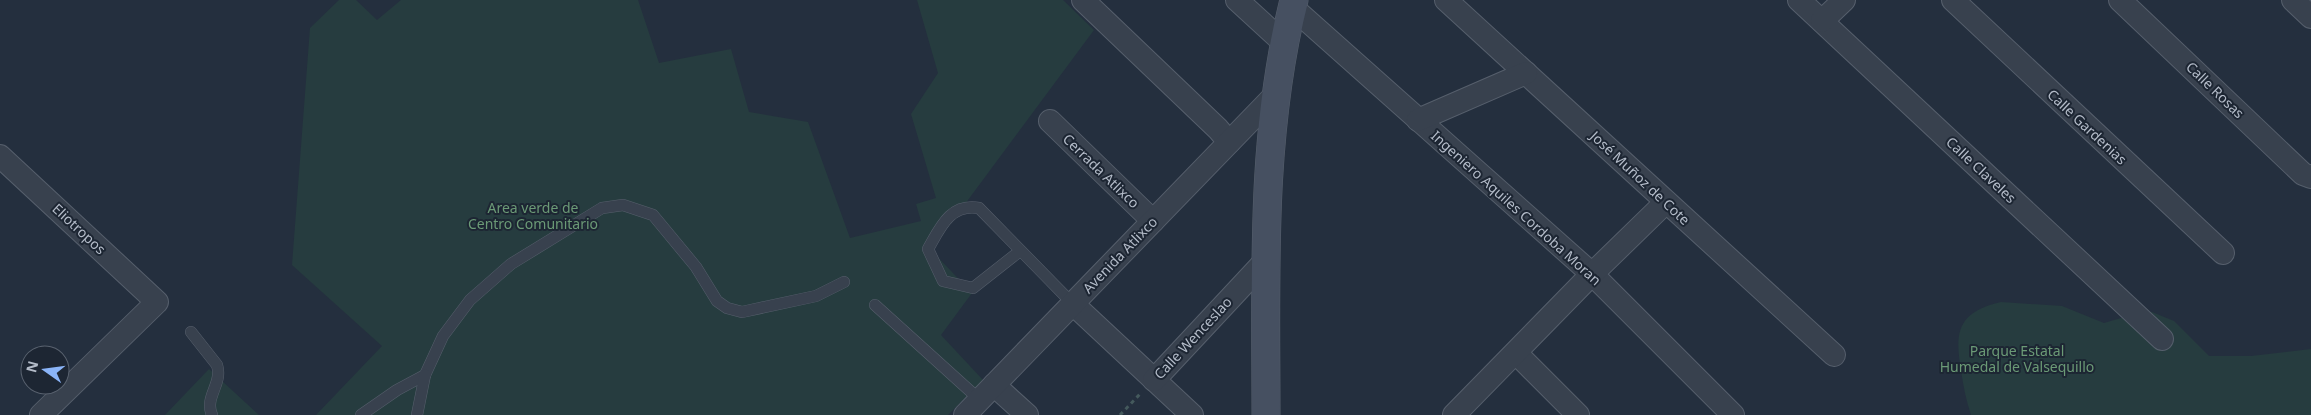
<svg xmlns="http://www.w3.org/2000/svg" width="2311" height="415" font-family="'Noto Sans',sans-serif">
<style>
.green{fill:#263c3f}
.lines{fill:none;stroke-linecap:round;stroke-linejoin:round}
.lane-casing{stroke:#565f6c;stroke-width:12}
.street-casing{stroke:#565f6c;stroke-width:24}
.secondary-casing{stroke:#565f6c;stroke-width:29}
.path{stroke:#44595c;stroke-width:3;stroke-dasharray:4 4;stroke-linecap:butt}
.lane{stroke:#38414e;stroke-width:11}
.street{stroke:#38414e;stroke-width:22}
.secondary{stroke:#465061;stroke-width:28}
.labels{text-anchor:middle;stroke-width:4;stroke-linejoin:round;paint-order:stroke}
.street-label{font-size:14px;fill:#b4bcc9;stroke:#1d2633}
.park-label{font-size:14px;fill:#6b9a76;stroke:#1d2633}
</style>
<rect width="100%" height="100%" fill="#242f3e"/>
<g class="green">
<path d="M 339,0 L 356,0 L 377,20 L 401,0 L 638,0 L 659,63 L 731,49 L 749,112 L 808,122 L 850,238 L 921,221 L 916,204 L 936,198 L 911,114 L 938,73 L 917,0 L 1063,0 L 1094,30 L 931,250 L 972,293 L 941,335 L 983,380 L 948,415 L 316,415 L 382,346 L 292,265 L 310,28 Z"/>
<path d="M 2001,302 L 2062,306 L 2104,323 L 2138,313 L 2152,312 L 2174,321 L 2209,356 L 2251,356 L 2311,349 L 2311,415 L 1971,415 C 1966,400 1963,385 1961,370 C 1954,330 1959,312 2001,302 Z"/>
<path d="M 209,369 L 259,415 L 165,415 Z"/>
</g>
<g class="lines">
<g class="lane-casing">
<g id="lane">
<path d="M 1020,251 L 973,288 L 943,281 L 928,249 C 940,228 950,203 979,208 L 1073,304"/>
<path d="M 875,305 L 980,400"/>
<path d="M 191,332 L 217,365 C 223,384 204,397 212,415"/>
<path d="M 361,415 L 397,390 L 425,375 L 443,336 L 470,300 L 511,264 L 602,208 L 623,205 L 653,215 L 696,267 L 717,301 L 727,308 L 742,312 L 816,296 L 844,282"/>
<path d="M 417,415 L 425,375"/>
</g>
</g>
<g class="street-casing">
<g id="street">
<path d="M 1083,0 L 1218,129 L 1229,142"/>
<path d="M 1237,0 L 1284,43"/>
<path d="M 1446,0 L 1834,355"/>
<path d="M 1799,0 L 2162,339"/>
<path d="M 1953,0 L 2223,253"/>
<path d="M 2120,0 L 2303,174 L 2311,177"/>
<path d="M 2293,0 L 2311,17"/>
<path d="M 1292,7 L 1592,274 L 1733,415"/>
<path d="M 1822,21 L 1844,0"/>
<path d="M 1418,120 L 1526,73"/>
<path d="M 1050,121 L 1153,221"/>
<path d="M 0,156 L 157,302 L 41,415"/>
<path d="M 1073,304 L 1192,415"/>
<path d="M 1516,353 L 1578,415"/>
<path d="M 1154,380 L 1266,260"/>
<path d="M 994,385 L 1027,415"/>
<path d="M 965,415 L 1275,95"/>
<path d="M 1454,415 L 1592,274 L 1666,202"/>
</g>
</g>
<g class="secondary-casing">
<path id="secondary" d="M 1266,415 C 1266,276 1260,136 1294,0"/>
</g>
<path class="path" d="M 1120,415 L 1141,393"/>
<use href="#lane" class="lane"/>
<use href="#street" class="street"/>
<use href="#secondary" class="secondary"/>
</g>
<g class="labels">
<g class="street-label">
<text transform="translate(2215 90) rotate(44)" y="5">Calle Rosas</text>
<text transform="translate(2087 127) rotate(43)" y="5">Calle Gardenias</text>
<text transform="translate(1981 170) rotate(43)" y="5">Calle Claveles</text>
<text transform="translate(1101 171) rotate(44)" y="5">Cerrada Atlixco</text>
<text transform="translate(1640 178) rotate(43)" y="5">José Muñoz de Cote</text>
<text transform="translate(1516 208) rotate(42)" y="5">Ingeniero Aquiles Cordoba Moran</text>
<text transform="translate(79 229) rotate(43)" y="5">Eliotropos</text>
<text transform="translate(1120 255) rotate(-46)" y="5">Avenida Atlixco</text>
<text transform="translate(1193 338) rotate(-47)" y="5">Calle Wenceslao</text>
</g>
<g class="park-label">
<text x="533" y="213">Area verde de<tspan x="533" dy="16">Centro Comunitario</tspan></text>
<text x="2017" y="356">Parque Estatal<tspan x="2017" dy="16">Humedal de Valsequillo</tspan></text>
</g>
</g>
<g transform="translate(45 370) rotate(284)"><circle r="24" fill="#1d2633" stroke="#59626f"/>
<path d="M0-4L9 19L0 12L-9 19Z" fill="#8ab4f8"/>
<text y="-8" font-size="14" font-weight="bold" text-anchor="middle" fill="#b4bcc9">N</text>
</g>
</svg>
